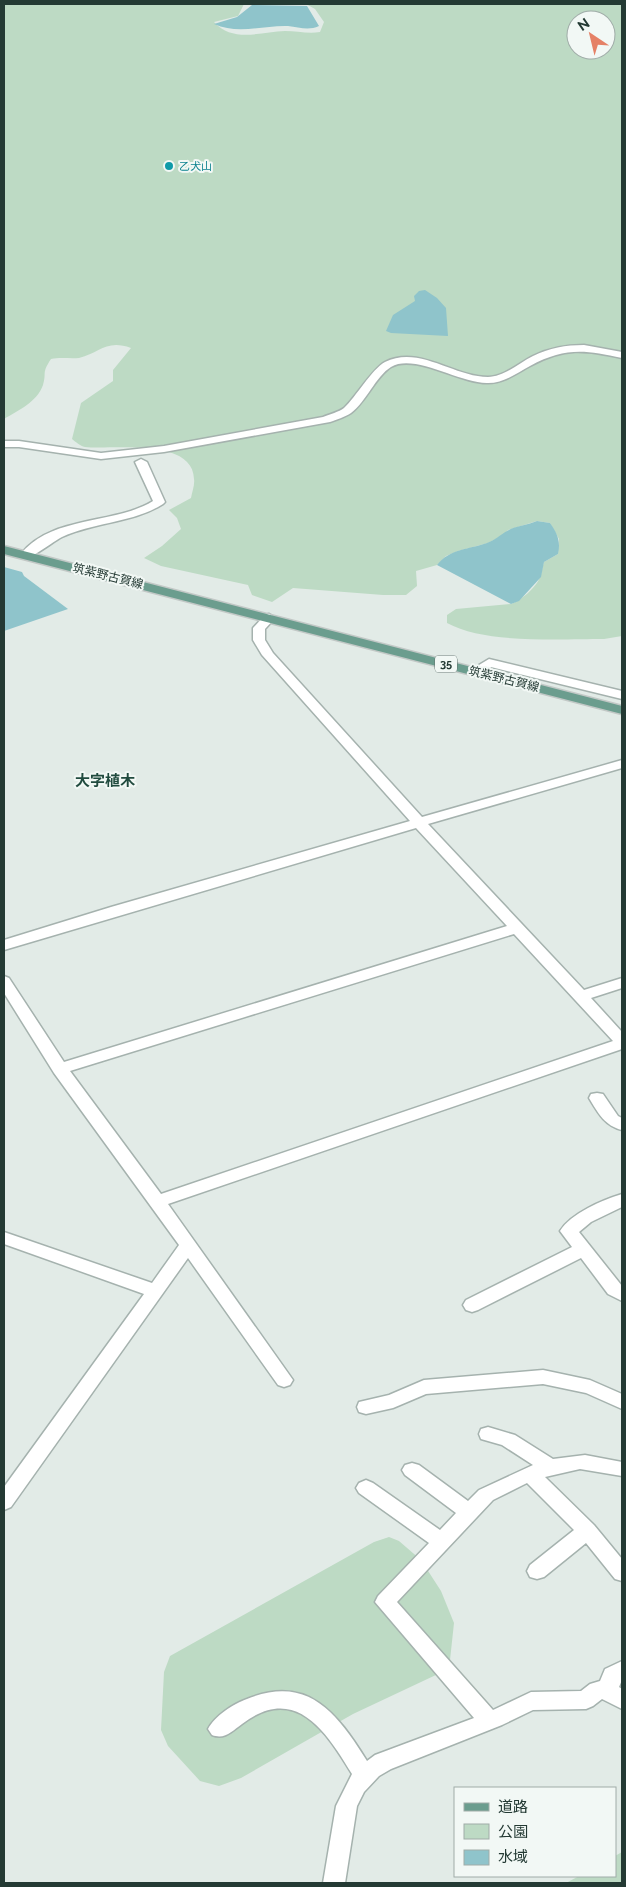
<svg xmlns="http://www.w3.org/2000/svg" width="626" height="1887" font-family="Raleway,'Noto Sans JP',sans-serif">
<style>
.green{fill:#bddac4;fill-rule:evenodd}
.water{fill:#8fc4cb}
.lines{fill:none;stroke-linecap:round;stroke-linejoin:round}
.minor-casing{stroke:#a5b2ae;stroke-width:3}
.major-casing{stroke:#c2c8c6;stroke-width:3}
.minor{fill:#fff;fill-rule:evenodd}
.major{fill:#6b9d8e;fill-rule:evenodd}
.culture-dot{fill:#0f9aa8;stroke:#f2f8f5;stroke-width:2}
.labels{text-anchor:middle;stroke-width:4;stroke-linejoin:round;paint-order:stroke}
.far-culture-label{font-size:11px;fill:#0d838f;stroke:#f2f8f5;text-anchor:start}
.shield{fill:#f2f8f5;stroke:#62736e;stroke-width:1}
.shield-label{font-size:11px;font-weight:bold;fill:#243a34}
.street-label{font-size:12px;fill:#243a34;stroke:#f2f8f5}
.quarter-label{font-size:15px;font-weight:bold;fill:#214b3f;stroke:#f2f8f5}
</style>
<rect width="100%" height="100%" fill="#e2ebe7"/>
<g class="green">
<path d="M 4,4 L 244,4 L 238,16 L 214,22 C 233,43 260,32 285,31 C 297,31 308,34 320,32 L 324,22 L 315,9 L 306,4 L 622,4 L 622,636 L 604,639 C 560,639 485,644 447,623 L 447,615 L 456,609 L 511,604 C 521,600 536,588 540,577 C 542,573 542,567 544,562 L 558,554 L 559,539 L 550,523 L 537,521 L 508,530 L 502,536 L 488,543 L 458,551 L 446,556 L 437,565 L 416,571 L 417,586 L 406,595 L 383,595 L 293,588 L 272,602 L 252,595 L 248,585 L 161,566 L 144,558 L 162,546 L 181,529 L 177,518 L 169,510 L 191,498 C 192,492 195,485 194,479 C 193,437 111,450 85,447 C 80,446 76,442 72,439 L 81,403 L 113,381 L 113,370 L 131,348 C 106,339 100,353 79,358 C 70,359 61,357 51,359 C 41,374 47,372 43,385 C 37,402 19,410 4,419 ZM 576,20 L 606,20 L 606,50 L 576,50 Z"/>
<path d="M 389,1537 L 399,1541 L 421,1560 L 441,1591 L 454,1623 L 450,1660 L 438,1674 L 353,1714 L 241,1778 L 219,1786 L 200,1781 L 168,1746 L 161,1730 L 164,1672 L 170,1656 L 374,1542 Z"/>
<path d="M 622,1852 L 622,1883 L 566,1883 L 579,1876 L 615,1876 L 615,1856 Z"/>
</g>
<g class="water">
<path d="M 252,5 L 307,6 L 319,26 C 308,31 299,27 288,26 C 264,25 238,35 214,24 L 237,17 Z"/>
<path d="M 425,290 L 437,298 L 446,308 L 448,336 L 391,333 L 386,331 L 393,315 L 415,301 L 414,296 L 419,291 Z"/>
<path d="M 537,521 L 550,523 C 557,533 561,541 558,554 L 544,562 L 541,577 L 519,601 L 511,604 L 437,565 C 449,549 470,549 487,543 C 495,540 500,535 507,531 C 515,526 528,525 537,521 Z"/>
<path d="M 4,567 L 22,572 L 24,576 L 68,609 L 4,631 Z"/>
</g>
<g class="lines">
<g class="minor-casing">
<g id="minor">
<path d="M 584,345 L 622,352 L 622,358 C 585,350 565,347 530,366 C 517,373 504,383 488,383 C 460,384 415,353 391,367 C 376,376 366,402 351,413 C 345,417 336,420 330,422 L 164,452 L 101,459 L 19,447 L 4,447 L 4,441 L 19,441 L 101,453 L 164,446 L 323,417 C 330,414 339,412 344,408 C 356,397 372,369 385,362 C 419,345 454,377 488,377 C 504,377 519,363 533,356 C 549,348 566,345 584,345 Z"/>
<path d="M 141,459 L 147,462 L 165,502 L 163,504 C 133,523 94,522 62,537 C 52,542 31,560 22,558 L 20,555 C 51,515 114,525 153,501 L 135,462 Z"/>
<path d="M 269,614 L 275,618 L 265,629 L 265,640 L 273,653 L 422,817 L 622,760 L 622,768 L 428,824 L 584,990 L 622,978 L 622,988 L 591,998 L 622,1032 L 622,1049 L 168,1204 L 293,1380 L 290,1385 L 284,1387 L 278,1385 L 188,1258 L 11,1507 L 4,1510 L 4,1487 L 144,1294 L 4,1244 L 4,1232 L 152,1283 L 179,1245 L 54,1073 L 4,993 L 4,976 L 9,978 L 64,1062 L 507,926 L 416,828 L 4,950 L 4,940 L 111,907 L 410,821 L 262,655 L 253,640 L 253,628 L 265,615 ZM 514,934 L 613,1041 L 161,1194 L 70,1071 Z"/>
<path d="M 489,659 L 622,691 L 622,699 L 491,667 L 475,675 L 469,671 Z"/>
<path d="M 597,1093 L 603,1094 L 618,1116 L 622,1118 L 622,1130 C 605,1126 598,1113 589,1098 L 591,1094 Z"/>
<path d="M 622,1194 L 622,1207 L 591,1222 L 579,1232 L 622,1286 L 622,1301 L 608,1294 L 581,1258 L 478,1310 L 472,1312 L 466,1310 L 463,1305 L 466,1300 L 572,1247 L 560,1231 C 571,1213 603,1200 622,1194 Z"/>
<path d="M 543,1370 L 590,1380 L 622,1394 L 622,1409 L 586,1393 L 543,1384 L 426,1394 L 393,1408 L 366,1414 L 359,1412 L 357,1407 L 359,1402 L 389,1395 L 424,1380 Z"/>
<path d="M 488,1427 L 515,1435 L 553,1459 L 585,1455 L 622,1462 L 622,1476 L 580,1469 L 545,1477 L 594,1525 L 622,1559 L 622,1581 L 615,1579 L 586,1543 L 544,1577 L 537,1579 L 530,1577 L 527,1571 L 530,1565 L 574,1530 L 527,1483 L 493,1500 L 397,1602 L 493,1710 L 531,1692 L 581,1691 L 590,1684 L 600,1681 L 605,1669 L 622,1661 L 622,1680 L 619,1687 L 622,1689 L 622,1709 L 602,1699 L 593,1706 L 586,1709 L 533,1710 L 502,1725 L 391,1769 L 379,1776 L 364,1792 L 357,1806 L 345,1883 L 323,1883 L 336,1806 L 352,1774 C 326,1731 295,1683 242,1724 C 232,1731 225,1740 212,1735 L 208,1729 C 215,1716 233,1704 247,1699 C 308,1674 337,1713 367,1761 L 375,1755 L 474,1718 L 375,1602 L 378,1596 L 429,1543 L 359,1493 L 356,1488 L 359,1483 L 366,1480 L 373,1483 L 440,1530 L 456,1513 L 405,1475 L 402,1470 L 405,1465 L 412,1463 L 419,1465 L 468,1501 L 479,1490 L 533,1465 L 502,1445 L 481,1439 L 479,1434 L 481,1429 Z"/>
</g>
</g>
<g class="major-casing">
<path id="major" d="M 4,546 L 622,706 L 622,714 L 4,554 Z"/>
</g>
<use href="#minor" class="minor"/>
<use href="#major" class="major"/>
</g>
<circle class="culture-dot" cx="169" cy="166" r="5"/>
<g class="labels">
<g class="far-culture-label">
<text x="179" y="170">乙犬山</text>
</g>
<rect class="shield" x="435" y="655.5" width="22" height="17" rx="4"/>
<g class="shield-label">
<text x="446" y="668">35</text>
</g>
<g class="street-label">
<text transform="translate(108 576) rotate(14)" y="4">筑紫野古賀線</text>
<text transform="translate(504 679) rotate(14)" y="4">筑紫野古賀線</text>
</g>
<g class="quarter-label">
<text x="105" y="786">大字植木</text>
</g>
</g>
<rect width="626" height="1887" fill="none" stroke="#243a34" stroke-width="10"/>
<rect x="454" y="1787" width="162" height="90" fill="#f2f8f5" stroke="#a0aca8"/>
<rect x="464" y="1803" width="25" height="8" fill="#6b9d8e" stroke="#a0aca8"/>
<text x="498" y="1812" font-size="15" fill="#243a34">道路</text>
<rect x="464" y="1824" width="25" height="15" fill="#bddac4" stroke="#a0aca8"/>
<text x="498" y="1837" font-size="15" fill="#243a34">公園</text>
<rect x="464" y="1850" width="25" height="15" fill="#8fc4cb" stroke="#a0aca8"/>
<text x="498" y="1862" font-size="15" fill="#243a34">水域</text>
<g transform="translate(591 35) rotate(325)"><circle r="24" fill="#f2f8f5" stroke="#a0aca8"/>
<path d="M0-4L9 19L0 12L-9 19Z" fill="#e58166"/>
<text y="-8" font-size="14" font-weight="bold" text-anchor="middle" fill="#243a34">N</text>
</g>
</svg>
